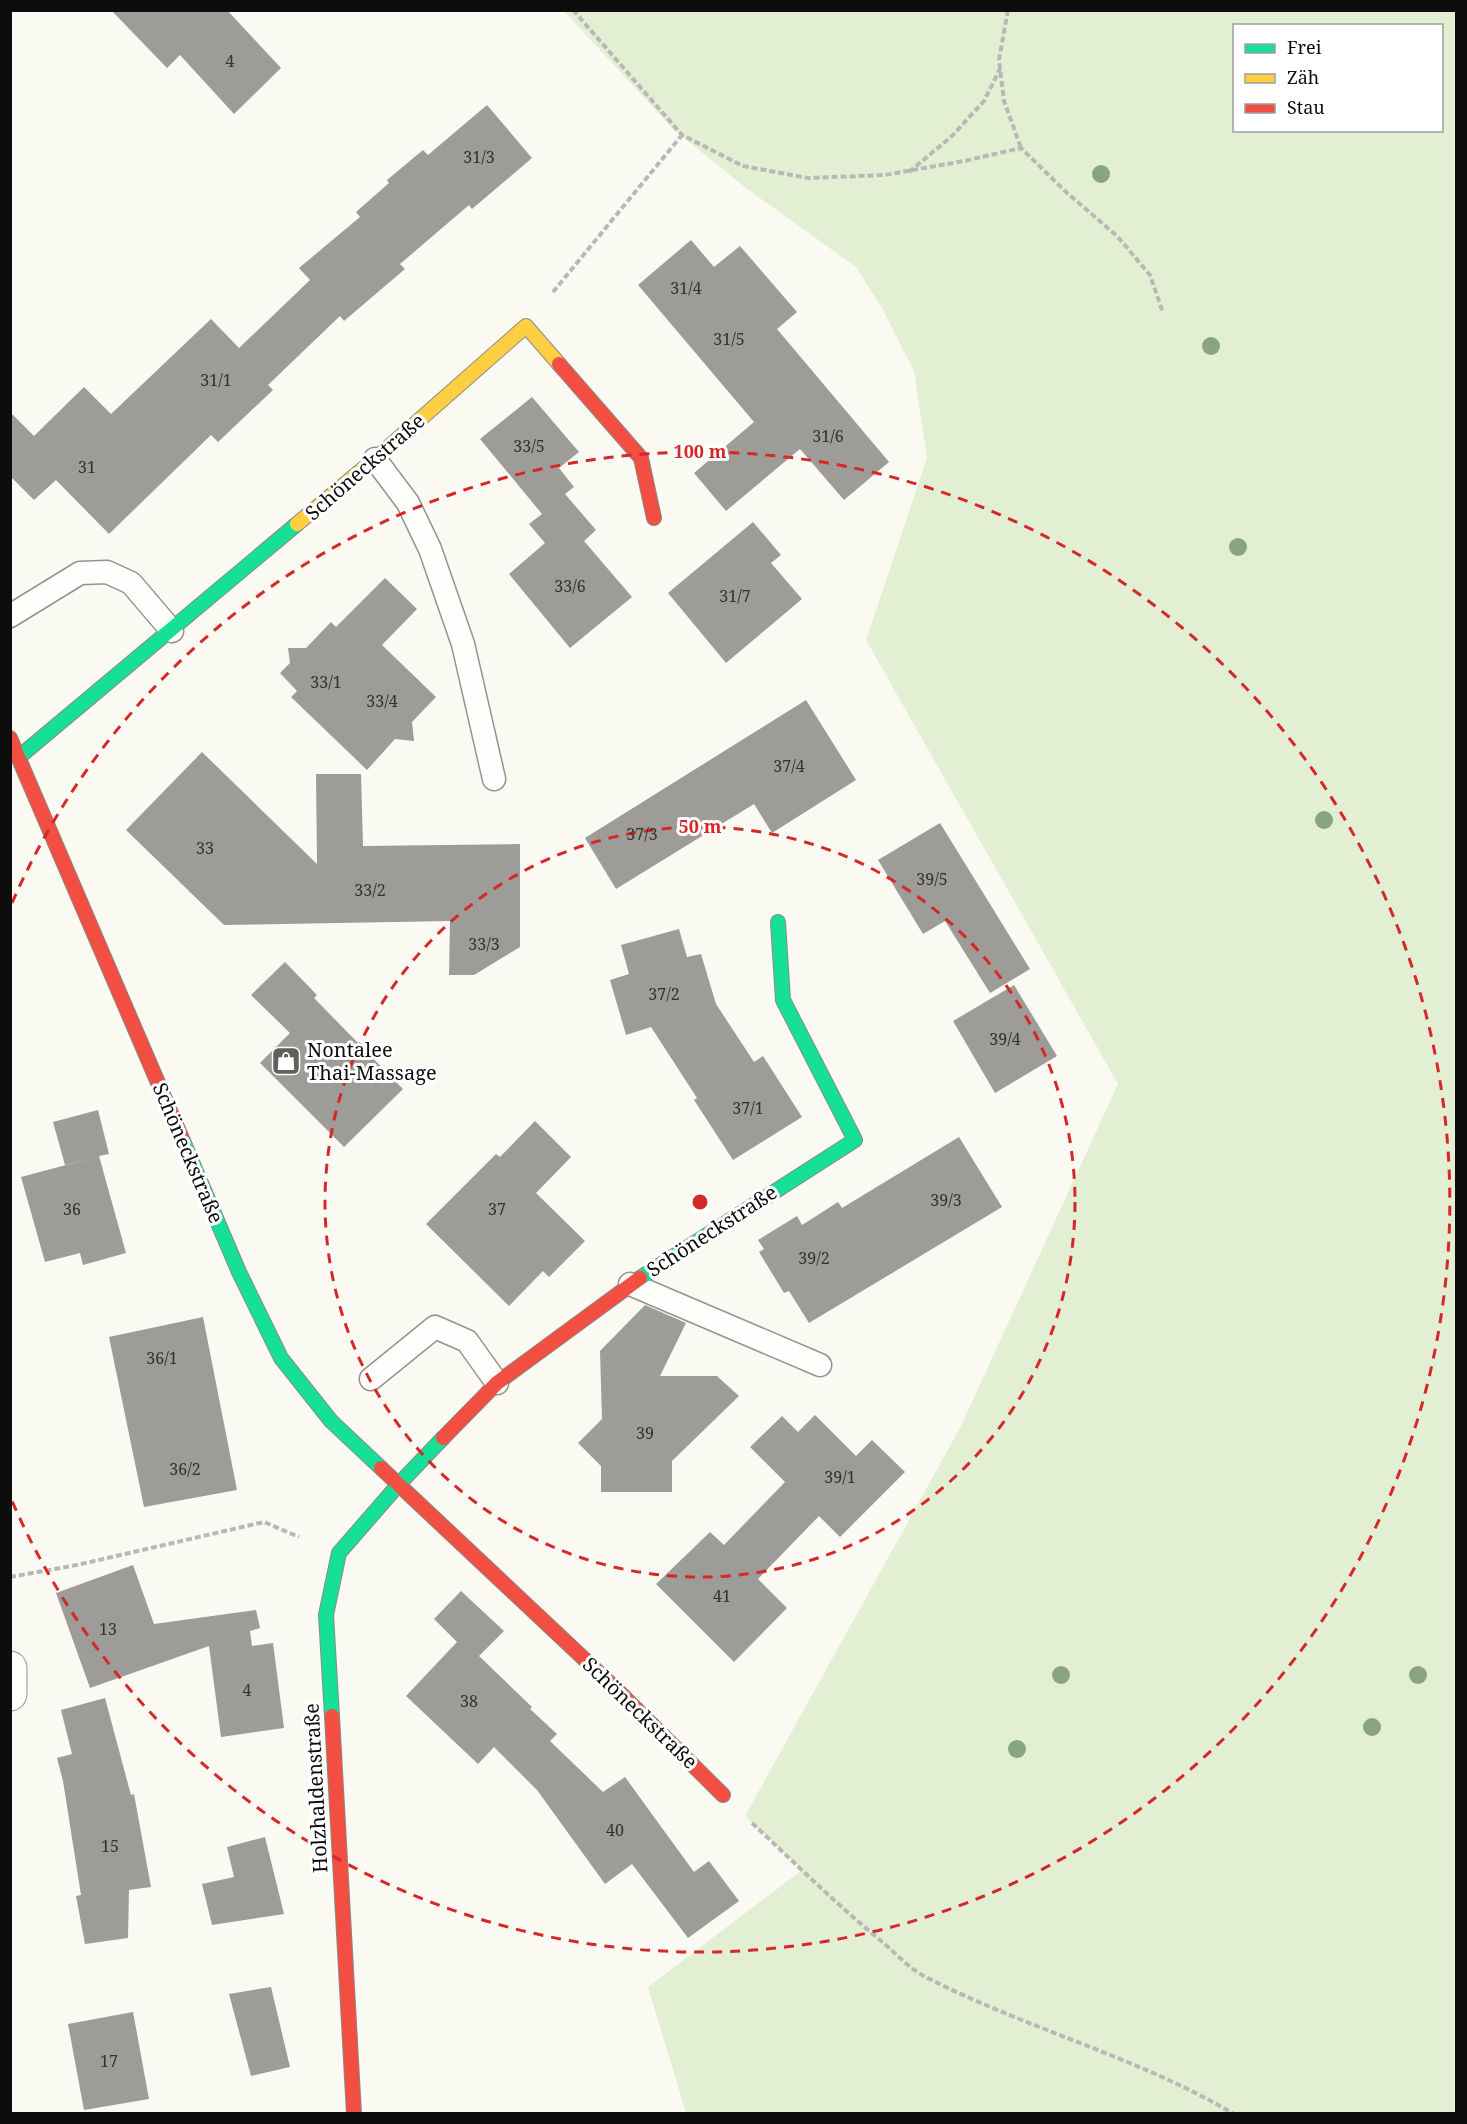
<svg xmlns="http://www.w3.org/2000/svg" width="1467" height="2124" font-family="'Noto Serif',serif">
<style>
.green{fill:#e2efd3;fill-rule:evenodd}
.building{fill:#9d9c98}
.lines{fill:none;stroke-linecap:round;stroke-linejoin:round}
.lane-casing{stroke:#949390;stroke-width:25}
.street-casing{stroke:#949390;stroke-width:35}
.fast-casing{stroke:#8a8a87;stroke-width:16}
.slow-casing{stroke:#8a8a87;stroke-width:16}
.jam-casing{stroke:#8a8a87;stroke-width:16}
.path{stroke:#b8b8b6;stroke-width:4;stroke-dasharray:6 3;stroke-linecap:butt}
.lane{stroke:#fefefd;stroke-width:22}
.street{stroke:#fefefd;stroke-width:33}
.fast{stroke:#16e098;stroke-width:14}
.slow{stroke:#ffcf43;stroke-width:14}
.jam{stroke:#f24e42;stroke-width:14}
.tree{fill:#88a580}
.ring{fill:none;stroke:#d62828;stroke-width:3;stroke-dasharray:10 8}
.labels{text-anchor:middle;stroke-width:6;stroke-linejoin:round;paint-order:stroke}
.number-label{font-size:16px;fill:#313130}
.street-label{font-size:20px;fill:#0d0d0d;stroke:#fff}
.poi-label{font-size:20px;fill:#0d0d0d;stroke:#fff;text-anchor:start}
.centre{fill:#d62828;stroke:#fff;stroke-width:3}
.ring-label{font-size:18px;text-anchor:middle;font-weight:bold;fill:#d62828;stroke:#fff;stroke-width:6;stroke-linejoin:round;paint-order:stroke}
</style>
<rect width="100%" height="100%" fill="#faf9f2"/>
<path class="green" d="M 564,11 L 1456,11 L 1456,2113 L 686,2113 L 648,1987 L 802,1870 L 745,1816 L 960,1428 L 1118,1084 L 866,640 L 927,458 L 914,371 L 882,308 L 856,267 L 746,188 L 673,129 ZM 1234,26 L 1442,26 L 1442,130 L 1234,130 Z"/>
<g class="building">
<path d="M 111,10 L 227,10 L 281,68 L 234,114 L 180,55 L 167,68 Z"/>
<path d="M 487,105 L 532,158 L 472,209 L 469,205 L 400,264 L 405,269 L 344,321 L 340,316 L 268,385 L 273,390 L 218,442 L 211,435 L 109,534 L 56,480 L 34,500 L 10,476 L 10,412 L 34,436 L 84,387 L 111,414 L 211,319 L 239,348 L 310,280 L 299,268 L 360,217 L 356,212 L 389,183 L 387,180 L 423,150 L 428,155 Z"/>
<path d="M 691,240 L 714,267 L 740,246 L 797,312 L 777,329 L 889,462 L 844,500 L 800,449 L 726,511 L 694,473 L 754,422 L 638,285 Z"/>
<path d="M 532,397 L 579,452 L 559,468 L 574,487 L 565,494 L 596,530 L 584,541 L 632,597 L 570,648 L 509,574 L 545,543 L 529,524 L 542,514 L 480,439 Z"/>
<path d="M 753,522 L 781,555 L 771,563 L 802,599 L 726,663 L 668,593 Z"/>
<path d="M 385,578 L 417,609 L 382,645 L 436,697 L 412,722 L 414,741 L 395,739 L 367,770 L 291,697 L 297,691 L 280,673 L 290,663 L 288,648 L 306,648 L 331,622 L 336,627 Z"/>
<path d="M 806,700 L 856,780 L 772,833 L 754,804 L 616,889 L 585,838 Z"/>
<path d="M 202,752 L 317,864 L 316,774 L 361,774 L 363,846 L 520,844 L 520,947 L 474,975 L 449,975 L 450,921 L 224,925 L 126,830 Z"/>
<path d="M 940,823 L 1030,969 L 990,993 L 945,921 L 923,934 L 878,860 Z"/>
<path d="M 679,929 L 687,957 L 701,954 L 716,1004 L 754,1062 L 763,1056 L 802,1117 L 733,1160 L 694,1100 L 697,1098 L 651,1027 L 626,1035 L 610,980 L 629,974 L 621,945 Z"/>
<path d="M 285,962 L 317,995 L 314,998 L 403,1089 L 344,1147 L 260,1063 L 290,1033 L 251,995 Z"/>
<path d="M 1014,985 L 1057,1056 L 995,1093 L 953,1021 Z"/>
<path d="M 98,1110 L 109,1154 L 99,1156 L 126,1253 L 83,1265 L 80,1253 L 45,1262 L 21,1177 L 96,1157 L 65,1165 L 53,1122 Z"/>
<path d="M 535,1121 L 571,1157 L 536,1193 L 585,1241 L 549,1277 L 543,1271 L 509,1306 L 426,1224 L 496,1154 L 500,1157 Z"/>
<path d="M 959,1137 L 1002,1207 L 809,1323 L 789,1291 L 784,1293 L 759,1252 L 764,1249 L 758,1240 L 797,1216 L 802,1225 L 838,1202 L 842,1208 Z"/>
<path d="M 645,1305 L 686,1323 L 660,1376 L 717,1376 L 739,1396 L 672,1461 L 672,1492 L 601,1492 L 601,1466 L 578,1443 L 602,1419 L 600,1351 Z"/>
<path d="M 203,1317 L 237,1490 L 144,1507 L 109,1337 Z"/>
<path d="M 815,1415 L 856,1456 L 872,1440 L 905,1472 L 840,1537 L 819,1516 L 758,1579 L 787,1608 L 734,1662 L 656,1584 L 710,1532 L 724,1545 L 785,1482 L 750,1447 L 782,1416 L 798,1432 Z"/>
<path d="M 133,1565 L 154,1624 L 256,1610 L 260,1628 L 250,1631 L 252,1646 L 273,1643 L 284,1728 L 221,1737 L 209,1646 L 90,1688 L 56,1593 Z"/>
<path d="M 461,1591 L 504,1631 L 479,1656 L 532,1707 L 530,1709 L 557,1734 L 550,1741 L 603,1792 L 625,1777 L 694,1872 L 709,1861 L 739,1901 L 688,1938 L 632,1864 L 605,1884 L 537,1790 L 494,1747 L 478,1764 L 406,1696 L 457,1642 L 434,1619 Z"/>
<path d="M 105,1698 L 131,1795 L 134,1794 L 151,1887 L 129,1890 L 128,1938 L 85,1944 L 76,1896 L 81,1895 L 63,1781 L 57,1758 L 72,1754 L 61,1710 Z"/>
<path d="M 265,1837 L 284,1914 L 212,1925 L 202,1884 L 234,1877 L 227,1847 Z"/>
<path d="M 271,1987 L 290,2067 L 251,2076 L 229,1994 Z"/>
<path d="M 133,2012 L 149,2099 L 84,2110 L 68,2024 Z"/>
</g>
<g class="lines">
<g class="lane-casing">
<g id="lane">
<path d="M 375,459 L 408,503 L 430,549 L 463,644 L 494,779"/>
<path d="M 10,616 L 80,573 L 107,572 L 131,583 L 172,631"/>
<path d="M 630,1284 L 820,1365"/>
<path d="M 371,1379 L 435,1327 L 467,1341 L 497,1383"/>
</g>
</g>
<g class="street-casing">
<path id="street" d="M 10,1668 L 10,1694"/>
</g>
<g class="fast-casing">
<g id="fast">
<path d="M 19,757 L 297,524"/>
<path d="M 183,1141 L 239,1272 L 281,1358 L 331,1421 L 381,1468"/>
<path d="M 640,1278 L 855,1140 L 783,1000 L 778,922"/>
<path d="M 332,1716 L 326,1615 L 339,1553 L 399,1484 L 443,1438"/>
</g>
</g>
<g class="slow-casing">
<path id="slow" d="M 297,524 L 375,459 L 526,326 L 559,364"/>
</g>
<g class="jam-casing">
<g id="jam">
<path d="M 559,364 L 641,458 L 654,518"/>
<path d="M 10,738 L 183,1141"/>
<path d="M 443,1438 L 497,1383 L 640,1278"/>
<path d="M 381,1468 L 614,1687 L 723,1795"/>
<path d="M 332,1716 L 354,2114"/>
</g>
</g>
<g class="path">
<path d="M 573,10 L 682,135 L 743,166 L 808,178 L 885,175 L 964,161 L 1021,148 L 1066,192 L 1117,236 L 1150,275 L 1163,313"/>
<path d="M 1008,10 L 999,60 L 1004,101 L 1021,148"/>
<path d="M 909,172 L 952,136 L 984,101 L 1000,69"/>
<path d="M 553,292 L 682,135"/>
<path d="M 10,1577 L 77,1565 L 264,1522 L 299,1537"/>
<path d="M 752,1823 C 795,1863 835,1903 880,1940 C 893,1951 907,1966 922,1975 C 1023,2028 1136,2056 1234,2114"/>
</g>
<use href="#lane" class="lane"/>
<use href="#street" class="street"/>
<use href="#fast" class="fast"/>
<use href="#slow" class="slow"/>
<use href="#jam" class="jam"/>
</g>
<g class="tree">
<circle cx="1101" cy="174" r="9"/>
<circle cx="1211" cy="346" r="9"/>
<circle cx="1238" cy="547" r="9"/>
<circle cx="1324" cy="820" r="9"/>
<circle cx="1061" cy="1675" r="9"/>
<circle cx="1418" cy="1675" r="9"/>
<circle cx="1372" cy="1727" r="9"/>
<circle cx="1017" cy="1749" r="9"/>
</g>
<g class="ring">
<circle cx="700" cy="1202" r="375"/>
<path d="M12 903A750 750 0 1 1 12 1501"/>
</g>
<defs>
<g id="shop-square" transform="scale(1.5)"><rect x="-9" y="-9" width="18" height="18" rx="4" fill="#60605d" stroke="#fff"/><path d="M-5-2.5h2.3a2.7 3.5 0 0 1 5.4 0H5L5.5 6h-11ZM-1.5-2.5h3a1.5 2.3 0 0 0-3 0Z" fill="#fff"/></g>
</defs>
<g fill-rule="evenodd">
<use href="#shop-square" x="286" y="1061"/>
</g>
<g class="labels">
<g class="number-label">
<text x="230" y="67">4</text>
<text x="479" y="163">31/3</text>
<text x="686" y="294">31/4</text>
<text x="729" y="345">31/5</text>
<text x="216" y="386">31/1</text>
<text x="828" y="442">31/6</text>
<text x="529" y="452">33/5</text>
<text x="87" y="473">31</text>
<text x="570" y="592">33/6</text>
<text x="735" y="602">31/7</text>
<text x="326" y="688">33/1</text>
<text x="382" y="707">33/4</text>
<text x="789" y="772">37/4</text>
<text x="642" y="840">37/3</text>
<text x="205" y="854">33</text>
<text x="932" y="885">39/5</text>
<text x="370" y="896">33/2</text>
<text x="484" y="950">33/3</text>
<text x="664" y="1000">37/2</text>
<text x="1005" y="1045">39/4</text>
<text x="748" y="1114">37/1</text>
<text x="946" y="1206">39/3</text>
<text x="72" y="1215">36</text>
<text x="497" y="1215">37</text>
<text x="814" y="1264">39/2</text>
<text x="162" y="1364">36/1</text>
<text x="645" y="1439">39</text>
<text x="185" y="1475">36/2</text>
<text x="840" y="1483">39/1</text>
<text x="722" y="1602">41</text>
<text x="108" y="1635">13</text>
<text x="247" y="1696">4</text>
<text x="469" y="1707">38</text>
<text x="615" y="1836">40</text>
<text x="110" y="1852">15</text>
<text x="109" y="2067">17</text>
</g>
<g class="street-label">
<text transform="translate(365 467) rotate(-41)" y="7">Schöneckstraße</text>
<text transform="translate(188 1153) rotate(67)" y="7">Schöneckstraße</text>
<text transform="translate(712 1231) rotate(-33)" y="7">Schöneckstraße</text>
<text transform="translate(640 1713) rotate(44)" y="7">Schöneckstraße</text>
<text transform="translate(316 1788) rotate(-93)" y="7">Holzhaldenstraße</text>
</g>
<g class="poi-label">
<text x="307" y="1057">Nontalee<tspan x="307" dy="23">Thai-Massage</tspan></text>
</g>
</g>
<circle cx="700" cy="1202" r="9" class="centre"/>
<g class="ring-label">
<text x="700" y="458">100 m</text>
<text x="700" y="833">50 m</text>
</g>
<rect width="1467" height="2124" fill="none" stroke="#0d0d0d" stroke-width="24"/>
<rect x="1233" y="24" width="210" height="108" fill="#ffffff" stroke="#9e9e9e" stroke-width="1.5"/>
<rect x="1245" y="44" width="30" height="9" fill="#16e098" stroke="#9e9e9e" stroke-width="1.5"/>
<text x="1287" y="54" font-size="18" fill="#0d0d0d">Frei</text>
<rect x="1245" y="74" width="30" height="9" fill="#ffcf43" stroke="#9e9e9e" stroke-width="1.5"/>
<text x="1287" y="84" font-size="18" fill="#0d0d0d">Zäh</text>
<rect x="1245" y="104" width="30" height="9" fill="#f24e42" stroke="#9e9e9e" stroke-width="1.5"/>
<text x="1287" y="114" font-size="18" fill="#0d0d0d">Stau</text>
</svg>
